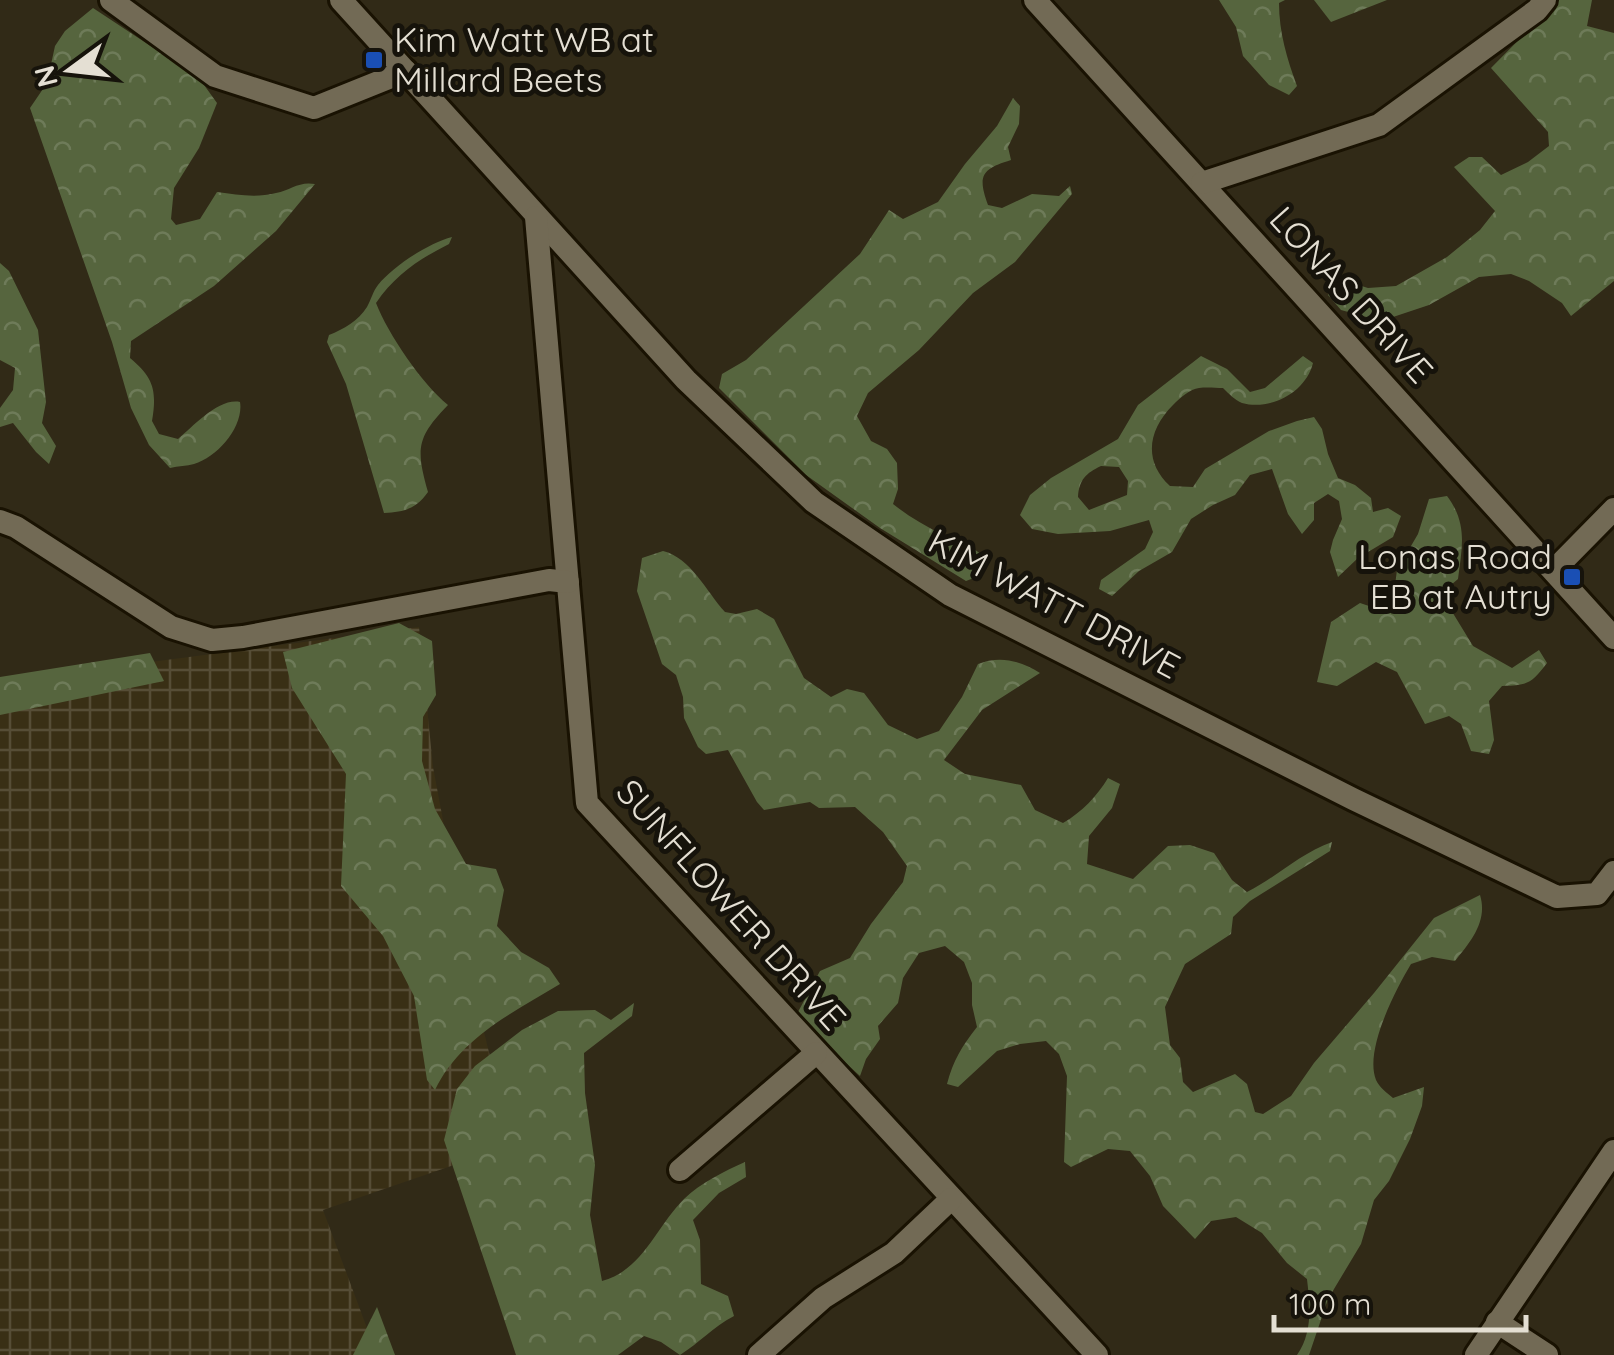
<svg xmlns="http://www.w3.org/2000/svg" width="1614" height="1355" font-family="Quicksand,sans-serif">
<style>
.industrial{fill:url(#industrial-grid)}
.forest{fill:url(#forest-crowns);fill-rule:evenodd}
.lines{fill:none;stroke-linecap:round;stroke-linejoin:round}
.minor-casing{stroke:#191202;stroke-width:28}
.minor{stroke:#726a55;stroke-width:22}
.transit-dot{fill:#1a4fb4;stroke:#16130b;stroke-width:4}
.labels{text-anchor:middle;stroke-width:10;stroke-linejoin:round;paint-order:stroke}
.poi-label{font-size:35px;fill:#e4dfd3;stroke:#16130b;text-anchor:start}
.street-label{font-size:35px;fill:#e4dfd3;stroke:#16130b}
</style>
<defs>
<pattern id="industrial-grid" width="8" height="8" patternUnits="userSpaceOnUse" patternTransform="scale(2.5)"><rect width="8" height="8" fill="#392f15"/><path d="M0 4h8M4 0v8" fill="none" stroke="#564d36"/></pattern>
<pattern id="forest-crowns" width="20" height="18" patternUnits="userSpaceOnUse" patternTransform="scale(2.5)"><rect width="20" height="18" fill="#56653e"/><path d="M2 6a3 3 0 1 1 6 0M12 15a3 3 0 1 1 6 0" fill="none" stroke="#6e7b59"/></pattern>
</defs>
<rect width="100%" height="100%" fill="#312a17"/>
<path class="industrial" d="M 419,627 L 433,767 L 479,1012 L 512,1145 L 323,1210 L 377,1355 L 0,1355 L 0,688 L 143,663 Z"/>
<g class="forest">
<path d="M 1219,0 L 1285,0 L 1279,3 C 1279,32 1287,59 1297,86 L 1289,95 L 1269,85 L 1243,56 L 1236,27 Z"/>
<path d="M 1314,0 L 1387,0 L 1331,22 Z"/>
<path d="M 1558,0 L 1592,0 L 1587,26 L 1614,33 L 1614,281 L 1571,316 L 1562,303 L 1529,281 L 1511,274 L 1479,277 L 1429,305 L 1381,321 L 1341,310 L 1328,295 L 1342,280 L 1368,288 L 1396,286 L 1447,257 L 1480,230 L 1495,211 L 1454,167 L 1469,157 L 1482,157 L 1501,175 L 1528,162 L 1549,146 L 1548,132 L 1491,68 Z"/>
<path d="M 93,8 L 199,78 L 217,103 L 199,148 L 174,188 L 171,219 L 176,225 L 200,219 L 217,192 C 238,195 256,198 276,193 C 291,190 299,181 315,184 L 276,231 L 214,286 L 131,341 L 130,358 C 154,378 157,391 152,421 L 159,434 L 178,439 C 194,426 218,398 240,402 C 244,426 218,457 194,464 C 187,466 178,466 170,468 L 149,445 L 131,408 L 112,342 L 30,108 L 47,83 L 55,46 L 65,31 Z"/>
<path d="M 1013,98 L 1020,106 L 1019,124 L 1008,147 L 1011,160 C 982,169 977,175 988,205 L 1002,208 L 1032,194 L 1059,196 L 1070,186 L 1072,194 L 1015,262 L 973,293 L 919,350 L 868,393 L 857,416 L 871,441 L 887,449 L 897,463 L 898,489 L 893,504 C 908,516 925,526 943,535 C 959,542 974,546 986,559 L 979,576 L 966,581 L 880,528 L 806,475 L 719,388 L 722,374 L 746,360 L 860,254 L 889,210 L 903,219 L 938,202 L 965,164 L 997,126 Z"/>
<path d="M 452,237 L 449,244 C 419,259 395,275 376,303 C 388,334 422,384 448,405 C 416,438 416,449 428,492 C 416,509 404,512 384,513 L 346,384 L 327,342 L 329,335 C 344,329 358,321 367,307 C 371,300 373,291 378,285 C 393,266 429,243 452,237 Z"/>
<path d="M 0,263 L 9,271 L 38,330 L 46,402 L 42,423 L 56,446 L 49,464 L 36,452 L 13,423 L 0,427 L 0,408 L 13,390 L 15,368 L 0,360 Z"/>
<path d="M 1201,356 L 1227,369 L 1250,392 L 1265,388 L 1303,356 L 1313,363 C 1306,392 1271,411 1242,403 C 1235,400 1229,394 1223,388 C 1216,388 1207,387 1199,388 C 1190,389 1180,398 1173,405 C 1148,430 1143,461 1170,486 L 1193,487 L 1205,469 L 1269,431 L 1297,421 L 1314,417 L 1322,429 L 1328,454 L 1338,478 L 1355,485 L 1371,498 L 1373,512 L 1388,508 L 1401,516 L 1393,537 L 1358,558 L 1338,577 L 1330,552 L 1333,540 L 1342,519 L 1339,501 L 1328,494 L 1314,503 L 1314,520 L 1302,534 L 1288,514 L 1272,469 L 1250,475 L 1235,495 L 1213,505 L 1191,519 L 1172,552 L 1139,571 L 1112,596 L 1099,589 L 1101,580 L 1145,549 L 1153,532 L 1149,520 L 1110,531 L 1058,534 L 1032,529 L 1020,515 L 1030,495 L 1051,478 L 1118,439 L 1138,405 ZM 1101,466 L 1119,467 L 1128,481 L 1127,495 L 1089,510 L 1078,497 C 1079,480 1086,473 1101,466 Z"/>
<path d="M 1447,496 C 1468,524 1462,547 1458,579 L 1445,590 L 1451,610 L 1473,646 L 1512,668 L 1539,650 L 1547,663 C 1531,684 1528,685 1502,686 L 1489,701 L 1494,740 L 1489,754 L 1471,751 L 1461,724 L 1449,716 L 1425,724 L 1397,672 L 1376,662 L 1337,686 L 1317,682 L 1331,622 L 1360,603 L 1378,609 L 1394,593 L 1397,570 L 1418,534 L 1429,499 Z"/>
<path d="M 663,551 C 691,558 706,591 725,612 L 736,614 L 757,609 L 774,619 L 804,678 L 831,697 L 847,689 L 864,693 L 888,725 L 917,739 L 939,731 L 962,697 L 978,664 C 1000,655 1021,661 1040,673 L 982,710 L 944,760 L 965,774 L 1021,785 L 1035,810 L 1063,823 C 1082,812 1097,796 1108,778 L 1120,784 L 1112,808 L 1089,836 L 1087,864 L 1133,879 L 1168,846 L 1190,845 L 1214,853 L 1232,880 L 1247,892 C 1277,877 1299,854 1332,842 L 1330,851 L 1250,901 L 1233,917 L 1231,934 L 1185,964 L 1165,1007 L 1170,1045 L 1180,1058 L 1183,1082 L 1193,1092 L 1235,1074 L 1247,1084 L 1255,1112 L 1263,1114 L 1291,1096 L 1314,1063 L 1374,993 L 1434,918 L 1480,895 C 1488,921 1471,941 1455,961 L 1432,957 L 1411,964 C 1396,989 1364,1050 1376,1080 C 1379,1087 1387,1093 1393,1098 L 1424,1087 L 1422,1106 L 1410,1139 L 1389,1181 L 1374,1200 L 1361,1244 L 1328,1299 L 1309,1355 L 1297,1355 C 1313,1332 1310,1305 1307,1279 L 1287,1263 L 1262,1233 L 1236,1217 L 1211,1221 L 1195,1239 L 1163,1206 L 1150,1176 L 1130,1151 L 1108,1149 L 1071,1167 L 1064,1162 L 1067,1076 L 1059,1054 L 1046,1041 L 1020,1044 L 997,1051 L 958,1087 L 947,1084 C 953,1061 962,1046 977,1027 L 972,1005 L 972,983 L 964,962 L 945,946 L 919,953 L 903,978 L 898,1003 L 878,1026 L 880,1039 L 866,1059 L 860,1076 L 815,1035 L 798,1012 L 820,971 L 850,958 L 871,924 L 903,882 L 907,866 L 883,832 L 855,807 L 819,808 L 810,802 L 764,810 L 757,802 L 728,750 L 706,754 L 698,747 L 684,718 L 683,697 L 676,675 L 662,664 L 637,591 L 642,558 Z"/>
<path d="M 399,623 L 432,641 L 436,695 L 423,717 L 422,761 L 435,809 L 466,864 L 496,869 L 504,890 L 497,926 L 521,952 L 549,968 L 560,984 C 512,1013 460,1038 435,1090 L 427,1080 L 414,996 L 383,936 L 341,886 L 346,774 L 292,688 L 283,652 Z"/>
<path d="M 150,653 L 164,681 L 0,715 L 0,677 Z"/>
<path d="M 634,1003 L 632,1016 L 584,1053 L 585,1093 L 595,1165 L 590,1215 L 602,1281 C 643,1270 656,1227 684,1199 C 700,1183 725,1171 745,1162 L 746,1177 L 719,1193 L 693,1220 L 700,1240 L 701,1284 L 728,1296 L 734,1316 C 713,1327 699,1343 680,1355 L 661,1342 L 644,1336 L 618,1355 L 516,1355 L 444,1140 L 457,1089 L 475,1066 L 522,1030 L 558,1011 L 595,1010 L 611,1020 Z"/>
<path d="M 377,1307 L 395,1355 L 353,1355 Z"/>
</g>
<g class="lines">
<g class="minor-casing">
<g id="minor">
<path d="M 111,0 L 215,76 L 314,108 L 406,71"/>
<path d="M 341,0 L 686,380 L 814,502 L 950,595 L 1353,799 L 1557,897 L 1597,894 L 1614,872"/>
<path d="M 1035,0 L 1614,638"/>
<path d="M 1202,183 L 1379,125 L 1537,10 L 1545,0"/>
<path d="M 536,217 L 587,803 L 1097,1355"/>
<path d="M 0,521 L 16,527 L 171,627 L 212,640 L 243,637 L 549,580 L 568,582"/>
<path d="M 1554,570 L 1614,509"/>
<path d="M 680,1170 L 816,1053"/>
<path d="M 1497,1322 L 1547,1355"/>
<path d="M 759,1355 L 823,1298 L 894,1253 L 951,1199"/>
<path d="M 1476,1355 L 1614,1151"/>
</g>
</g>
<use href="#minor" class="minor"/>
</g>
<g class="transit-dot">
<rect x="364" y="50" width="20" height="20" rx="5"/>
<rect x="1562" y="567" width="20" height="20" rx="5"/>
</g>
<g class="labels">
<g class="poi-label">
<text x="394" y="52">Kim Watt WB at<tspan x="394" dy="40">Millard Beets</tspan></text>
<text x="1552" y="569" text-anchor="end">Lonas Road<tspan x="1552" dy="40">EB at Autry</tspan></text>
</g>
<g class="street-label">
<text transform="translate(1351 295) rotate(48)" y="12">LONAS DRIVE</text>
<text transform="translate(1054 604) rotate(28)" y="12">KIM WATT DRIVE</text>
<text transform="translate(731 905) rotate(48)" y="12">SUNFLOWER DRIVE</text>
</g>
</g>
<g transform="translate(70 70) rotate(255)" stroke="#16130b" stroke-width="8" paint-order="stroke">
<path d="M0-8L18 38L0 25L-18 38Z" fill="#e4dfd3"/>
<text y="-15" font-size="28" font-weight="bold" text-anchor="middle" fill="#e4dfd3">N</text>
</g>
<path d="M1274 1315v15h252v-15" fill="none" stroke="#e4dfd3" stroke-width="5"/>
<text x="1289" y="1315" font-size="30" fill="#e4dfd3" stroke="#16130b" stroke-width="8" paint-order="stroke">100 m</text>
</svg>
